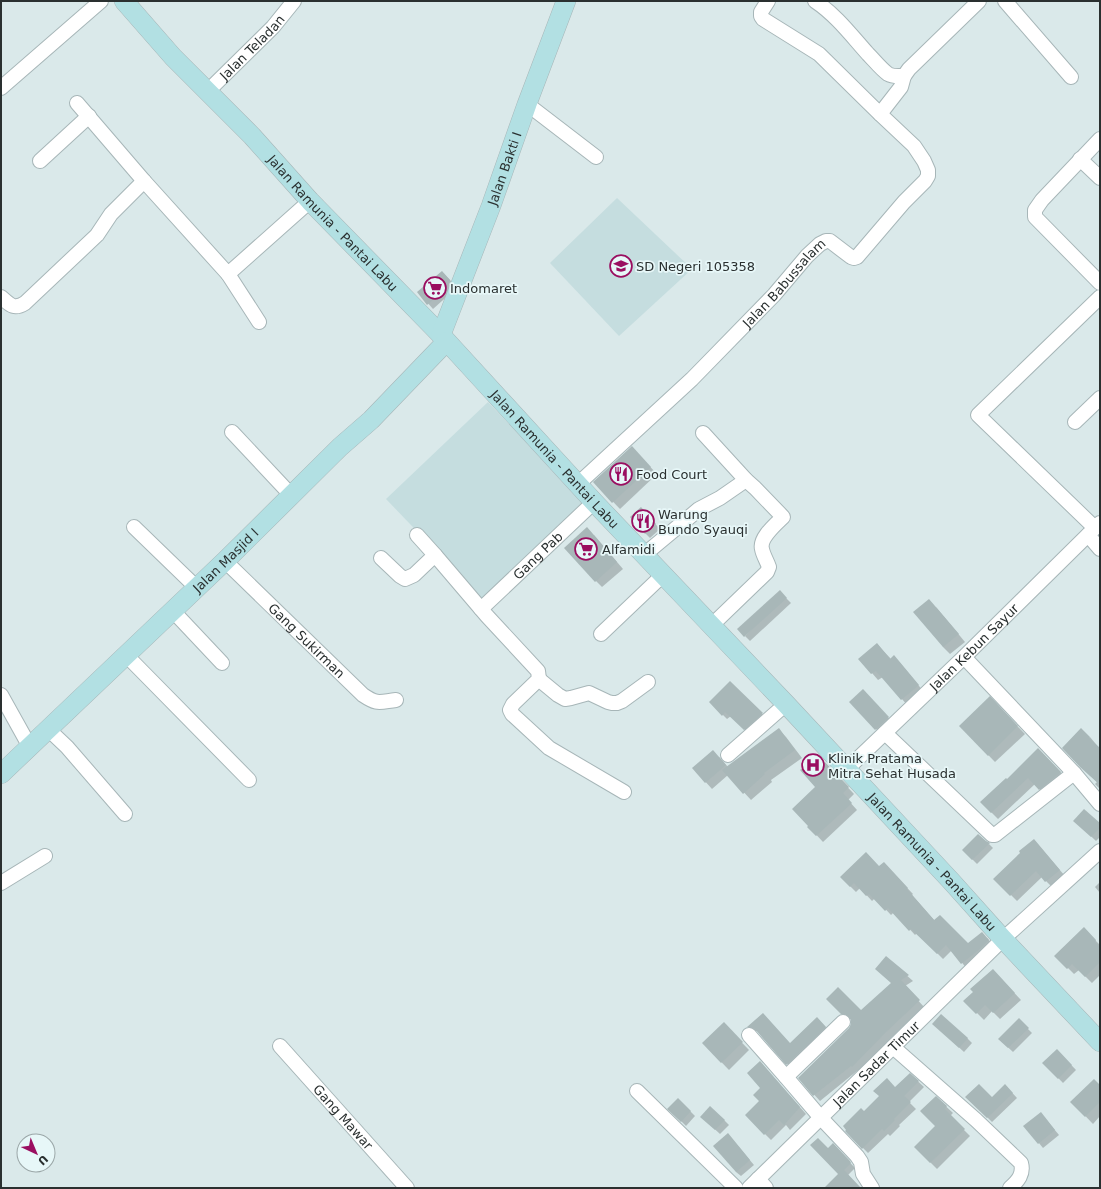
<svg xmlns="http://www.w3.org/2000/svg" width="1101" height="1189" font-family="'DejaVu Sans',sans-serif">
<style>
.built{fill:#c5dddf}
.shadow{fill:#0003}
.building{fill:#a8b7b8}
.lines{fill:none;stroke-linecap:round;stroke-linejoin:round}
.minor-casing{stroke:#a7b6b8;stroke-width:16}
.secondary-casing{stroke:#a7b6b8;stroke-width:20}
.minor{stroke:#fff;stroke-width:14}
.secondary{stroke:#b2e0e3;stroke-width:19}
.labels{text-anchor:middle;stroke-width:3.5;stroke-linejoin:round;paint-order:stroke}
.street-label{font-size:13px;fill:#2a3030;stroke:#e7f7f8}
.poi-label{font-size:13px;fill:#2a3030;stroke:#e7f7f8;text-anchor:start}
</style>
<rect width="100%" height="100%" fill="#dae9ea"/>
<g class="built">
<path d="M 617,198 L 692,269 L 619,336 L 550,263 Z"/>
<path d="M 488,402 L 584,503 L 482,599 L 386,499 Z"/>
</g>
<g class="shadow">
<path d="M 442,272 L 455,285 L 452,292 L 433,309 L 418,292 Z"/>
<path d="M 639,455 L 657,474 L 620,509 L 594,482 Z"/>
<path d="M 645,513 L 660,529 L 650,538 L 645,533 Z"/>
<path d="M 594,535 L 623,569 L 602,587 L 596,581 Z"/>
<path d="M 784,596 L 791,603 L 750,641 L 745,636 Z"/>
<path d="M 936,607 L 965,642 L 950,654 L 943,647 Z"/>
<path d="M 877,644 L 891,659 L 900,663 L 924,692 L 908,706 L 883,677 L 878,680 L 860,659 Z"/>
<path d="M 730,682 L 766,718 L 749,734 L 731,716 L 727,719 L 710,702 Z"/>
<path d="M 870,698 L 895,725 L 883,736 L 876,729 Z"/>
<path d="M 997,705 L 1025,734 L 995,762 L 960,726 Z"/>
<path d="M 779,730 L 786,737 L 802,758 L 771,780 L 772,782 L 751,800 L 728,775 L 712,789 L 693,768 L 719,757 L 728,767 Z"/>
<path d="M 1090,737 L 1100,749 L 1100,789 L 1095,784 L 1097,782 L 1063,748 Z"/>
<path d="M 1038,749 L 1067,779 L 1046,795 L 1035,784 L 998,819 L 981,802 L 1007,781 Z"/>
<path d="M 824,762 L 854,794 L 848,800 L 857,810 L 823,842 L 809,827 L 817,787 Z"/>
<path d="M 1079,825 L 1100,825 L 1100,837 L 1096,841 Z"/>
<path d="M 1034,840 L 1065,876 L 1052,887 L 1042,877 L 1017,901 L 995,879 Z"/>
<path d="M 989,844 L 993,848 L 977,864 L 963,850 Z"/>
<path d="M 879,867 L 889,869 L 913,894 L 912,895 L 935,921 L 968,944 L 987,938 L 994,946 L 967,969 L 952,950 L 943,959 L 917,933 L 915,935 L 894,912 L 891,915 L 875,898 L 872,901 L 860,888 L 856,892 L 841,877 Z"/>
<path d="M 1100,882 L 1100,893 L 1095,887 Z"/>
<path d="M 1084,929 L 1100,945 L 1100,975 L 1092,983 L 1079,970 L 1074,974 L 1056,956 Z"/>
<path d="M 886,957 L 913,981 L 905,986 L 924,1007 L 891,1038 L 858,1072 L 857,1071 L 820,1101 L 799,1078 L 850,1029 L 852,1025 L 852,1019 L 848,1019 L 828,999 L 861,1012 L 892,983 Z"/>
<path d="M 999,977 L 1021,1000 L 1000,1019 L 992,1011 L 984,1020 L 965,1001 Z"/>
<path d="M 763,1014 L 790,1044 L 817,1018 L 830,1032 L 792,1069 L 760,1033 L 757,1031 L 753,1031 L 749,1027 Z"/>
<path d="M 1019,1020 L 1032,1033 L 1013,1052 L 999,1039 Z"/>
<path d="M 724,1024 L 749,1050 L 729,1070 L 703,1043 Z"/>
<path d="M 938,1028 L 967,1038 L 972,1043 L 964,1052 Z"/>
<path d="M 1057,1050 L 1076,1070 L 1063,1083 L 1044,1063 Z"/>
<path d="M 760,1062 L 806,1114 L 790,1130 L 786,1125 L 771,1140 L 746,1115 L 760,1102 Z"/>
<path d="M 910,1074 L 924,1087 L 909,1102 L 916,1109 L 899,1125 L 900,1126 L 890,1136 L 888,1134 L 868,1153 L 846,1131 L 864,1112 L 896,1088 Z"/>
<path d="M 1005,1085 L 1017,1098 L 992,1122 L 967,1097 L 992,1098 Z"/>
<path d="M 1100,1086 L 1100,1116 L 1093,1124 L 1072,1102 Z"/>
<path d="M 936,1097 L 953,1113 L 950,1116 L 970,1136 L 937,1169 L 915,1147 L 937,1126 Z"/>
<path d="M 678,1099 L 695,1116 L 686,1126 L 669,1109 Z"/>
<path d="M 1045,1118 L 1059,1135 L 1043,1148 L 1025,1126 Z"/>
<path d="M 724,1120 L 729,1125 L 720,1134 L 706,1121 Z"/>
<path d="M 732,1139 L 754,1165 L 741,1176 L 736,1172 Z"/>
<path d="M 833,1144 L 855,1168 L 848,1175 L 860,1188 L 825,1188 L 840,1174 L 828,1149 Z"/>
</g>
<g class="building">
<path d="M 442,271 L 450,280 L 447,288 L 427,305 L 417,292 Z"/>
<path d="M 632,446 L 651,467 L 612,503 L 593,482 Z"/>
<path d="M 641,507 L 656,524 L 645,534 L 630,517 Z"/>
<path d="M 587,527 L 617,562 L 595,582 L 564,548 Z"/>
<path d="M 780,590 L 787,598 L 744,637 L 737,629 Z"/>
<path d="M 929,599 L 959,634 L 943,647 L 913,612 Z"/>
<path d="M 877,643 L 890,659 L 894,655 L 919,685 L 901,700 L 876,671 L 871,674 L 858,659 Z"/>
<path d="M 730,681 L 763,713 L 744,730 L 725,712 L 722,716 L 709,702 Z"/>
<path d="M 863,689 L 889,717 L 875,730 L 849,702 Z"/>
<path d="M 990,696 L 1018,726 L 988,756 L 959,726 Z"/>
<path d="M 779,728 L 795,750 L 764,773 L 765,774 L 743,794 L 722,770 Z"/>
<path d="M 1081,728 L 1090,737 L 1089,738 L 1100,748 L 1100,785 L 1080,767 L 1062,748 Z"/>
<path d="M 1038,748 L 1061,772 L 1039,790 L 1028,778 L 991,813 L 980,802 L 1006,778 L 1007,779 Z"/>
<path d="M 713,750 L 726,765 L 705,783 L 692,768 Z"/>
<path d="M 818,755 L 849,787 L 843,793 L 852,803 L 816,836 L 807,827 L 808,826 L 792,809 L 815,787 L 800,770 Z"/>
<path d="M 1084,809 L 1100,823 L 1100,828 L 1091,837 L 1073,821 Z"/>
<path d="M 978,834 L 986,841 L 990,843 L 972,860 L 962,850 Z"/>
<path d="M 1034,839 L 1060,870 L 1045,882 L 1036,871 L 1010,896 L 993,879 L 1020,853 L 1019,851 Z"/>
<path d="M 866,852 L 879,866 L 884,862 L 908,888 L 907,889 L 934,920 L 940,915 L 968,943 L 982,932 L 989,940 L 981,948 L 961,964 L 946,945 L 937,954 L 911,929 L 909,931 L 888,908 L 885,911 L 869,894 L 866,896 L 854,883 L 850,887 L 840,877 Z"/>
<path d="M 1084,927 L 1096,940 L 1095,942 L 1100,947 L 1100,962 L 1085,977 L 1072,964 L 1067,969 L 1054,956 Z"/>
<path d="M 886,956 L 909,975 L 901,980 L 920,1000 L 885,1033 L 852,1067 L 851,1066 L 813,1096 L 798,1078 L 849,1028 L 851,1024 L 851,1020 L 849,1016 L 845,1014 L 841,1014 L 826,999 L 838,987 L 861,1010 L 891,983 L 875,969 Z"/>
<path d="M 993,969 L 1015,993 L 993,1013 L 985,1005 L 976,1014 L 963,1001 L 973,992 L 970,989 Z"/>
<path d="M 763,1013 L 790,1043 L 817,1017 L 826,1027 L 786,1065 L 755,1029 L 751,1027 L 747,1027 Z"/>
<path d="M 941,1014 L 968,1038 L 959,1048 L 932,1024 Z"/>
<path d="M 1019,1018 L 1029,1028 L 1008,1048 L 998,1039 Z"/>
<path d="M 724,1022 L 743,1042 L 721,1063 L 702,1043 Z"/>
<path d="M 1057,1049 L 1072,1065 L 1058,1079 L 1042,1063 Z"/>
<path d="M 760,1061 L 800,1107 L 784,1125 L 779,1120 L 764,1135 L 745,1115 L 759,1101 L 753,1095 L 760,1088 L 747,1073 Z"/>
<path d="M 910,1073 L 919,1081 L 904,1096 L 911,1102 L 894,1119 L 895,1120 L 884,1131 L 882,1129 L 862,1149 L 845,1131 L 846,1130 L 843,1126 L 861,1108 L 864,1111 L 879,1096 L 873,1091 L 887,1078 L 895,1087 Z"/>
<path d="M 1094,1079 L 1100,1085 L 1100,1102 L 1085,1117 L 1070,1102 Z"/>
<path d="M 979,1084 L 992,1097 L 1005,1084 L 1013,1093 L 987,1118 L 965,1097 Z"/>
<path d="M 936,1096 L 947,1106 L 945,1109 L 965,1129 L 930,1163 L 914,1147 L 935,1126 L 920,1111 Z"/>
<path d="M 678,1098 L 691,1111 L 681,1122 L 667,1109 Z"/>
<path d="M 710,1106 L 725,1120 L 715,1130 L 700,1117 Z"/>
<path d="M 1041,1112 L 1055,1130 L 1038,1144 L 1023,1126 Z"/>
<path d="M 728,1133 L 750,1160 L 736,1172 L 713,1146 Z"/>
<path d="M 818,1138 L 828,1148 L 833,1143 L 850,1161 L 851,1163 L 844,1170 L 861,1188 L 824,1188 L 838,1174 L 810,1145 Z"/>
</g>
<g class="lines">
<g class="minor-casing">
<g id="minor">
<path d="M 815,1 C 836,15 851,35 868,54 C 874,60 881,69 888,74 C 893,77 898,76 904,76"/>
<path d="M 1005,1 L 1071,77"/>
<path d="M 1,88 L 101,1"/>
<path id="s1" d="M 208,91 L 273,27 L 294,1"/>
<path d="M 77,103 L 144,181 L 228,274 L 310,201"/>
<path d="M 527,104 L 596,157"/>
<path d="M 880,114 L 901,87 L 904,76 L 909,69 L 979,1"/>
<path d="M 1100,139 L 1042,200 L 1035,210 L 1035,217 L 1100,283"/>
<path d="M 1080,159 L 1100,178"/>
<path d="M 40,161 L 89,116"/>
<path d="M 228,274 L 259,322"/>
<path d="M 1,297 C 10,305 14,310 25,303 L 97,235 L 111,214 L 144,181"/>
<path d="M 1075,422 L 1100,398"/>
<path d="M 232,432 L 292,496"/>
<path d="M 703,433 L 746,480 L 755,488 L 783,517 C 776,524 759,538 762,549 C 763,555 767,561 769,567 L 767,572 L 712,625"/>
<path id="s2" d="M 578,484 L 692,379 L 774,295 L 807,256 L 820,244 L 826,241 L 830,241 L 851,257 L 854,258 L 857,257 L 904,202 L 925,181 L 928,176 L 928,170 L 924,161 L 914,146 L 880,114 L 819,54 L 763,19 L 761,16 L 761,12 L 768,1"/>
<path d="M 134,527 L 197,588"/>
<path d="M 1095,528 L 978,415 L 1100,297"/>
<path d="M 417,535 L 435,555"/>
<path d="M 1088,535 L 1100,549"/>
<path d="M 645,554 L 699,509 L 720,498 L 746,480"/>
<path d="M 381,558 L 400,576 L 405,579 L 414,575 L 435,555 L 487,616 L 538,671 L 539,679 L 513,704 L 510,710 L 512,714 L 549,748 L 624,792"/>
<path id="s3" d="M 225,561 L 363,695 C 378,705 379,702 396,700"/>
<path id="s4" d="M 481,609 L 594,502"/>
<path d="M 173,611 L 222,663"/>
<path d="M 601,634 L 664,574"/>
<path d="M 126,655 L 249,780"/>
<path d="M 964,657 L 1074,773 L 1100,804"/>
<path d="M 539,679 L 541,681 L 558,695 L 565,699 L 571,698 L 589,693 L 608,702 L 612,703 L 617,703 L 622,701 L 648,682"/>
<path d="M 1,695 L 30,747"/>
<path d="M 48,729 L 67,747 L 125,814"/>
<path d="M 885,733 L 992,835 L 995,835 L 1074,773"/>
<path d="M 728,755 L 786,704"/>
<path id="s5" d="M 847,769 L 964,657 L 1100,523"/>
<path d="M 1,883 L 45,856"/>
<path d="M 749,1035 L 786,1077 L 821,1118 L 857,1156 L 861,1162 L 863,1174 L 872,1188"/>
<path id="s6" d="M 280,1046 L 407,1188"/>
<path d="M 893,1047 L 976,1120 L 1021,1163 C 1024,1174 1018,1181 1010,1188"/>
<path d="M 786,1077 L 843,1022"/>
<path d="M 637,1091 L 736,1188"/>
<path d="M 758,1179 L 766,1188"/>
<path id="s7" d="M 749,1188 L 1003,939 L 1100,851"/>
</g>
</g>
<g class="secondary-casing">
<g id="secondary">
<path id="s8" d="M 124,1 L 173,57 L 252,136 L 310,201 L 441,335 L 594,502 L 786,704 L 951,881 L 1003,939 L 1100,1042"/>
<path id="s9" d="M 441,335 L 491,206 L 527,104 L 566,1"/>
<path id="s10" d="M 1,774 L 225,561 L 340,447 L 371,420 L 446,342"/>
</g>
</g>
<use href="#minor" class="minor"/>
<use href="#secondary" class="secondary"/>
</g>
<defs>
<g id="school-ring" transform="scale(1.15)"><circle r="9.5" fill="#e7f7f8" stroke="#9a0e60" stroke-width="1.5"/><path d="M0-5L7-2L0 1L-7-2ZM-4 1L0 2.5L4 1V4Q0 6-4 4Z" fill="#9a0e60"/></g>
<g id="supermarket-ring" transform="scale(1.15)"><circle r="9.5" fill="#e7f7f8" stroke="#9a0e60" stroke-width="1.5"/><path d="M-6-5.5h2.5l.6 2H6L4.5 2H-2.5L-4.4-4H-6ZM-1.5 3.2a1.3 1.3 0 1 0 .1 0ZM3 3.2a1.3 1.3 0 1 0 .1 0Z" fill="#9a0e60"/></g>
<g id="restaurant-ring" transform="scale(1.15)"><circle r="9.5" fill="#e7f7f8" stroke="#9a0e60" stroke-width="1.5"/><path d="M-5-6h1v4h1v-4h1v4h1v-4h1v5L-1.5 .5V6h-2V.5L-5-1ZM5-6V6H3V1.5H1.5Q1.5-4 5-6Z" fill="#9a0e60"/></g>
<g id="hospital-ring" transform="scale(1.15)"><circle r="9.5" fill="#e7f7f8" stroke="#9a0e60" stroke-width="1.5"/><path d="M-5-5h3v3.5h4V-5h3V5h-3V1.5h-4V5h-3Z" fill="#9a0e60"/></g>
</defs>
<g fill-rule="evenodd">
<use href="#school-ring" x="621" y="266"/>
<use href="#supermarket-ring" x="435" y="288"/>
<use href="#restaurant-ring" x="621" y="474"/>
<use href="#restaurant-ring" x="643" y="521"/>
<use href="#supermarket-ring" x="586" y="549"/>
<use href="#hospital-ring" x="813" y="765"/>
</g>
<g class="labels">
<g class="street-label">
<text dy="5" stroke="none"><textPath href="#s1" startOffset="62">Jalan Teladan</textPath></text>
<text dy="5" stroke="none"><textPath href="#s9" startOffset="178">Jalan Bakti I</textPath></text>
<text dy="5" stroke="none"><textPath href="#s8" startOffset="305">Jalan Ramunia - Pantai Labu</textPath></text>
<text dy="5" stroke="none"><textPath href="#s2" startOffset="288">Jalan Babussalam</textPath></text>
<text dy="5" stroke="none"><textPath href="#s8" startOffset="629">Jalan Ramunia - Pantai Labu</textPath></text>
<text dy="5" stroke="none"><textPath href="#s4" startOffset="78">Gang Pab</textPath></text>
<text dy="5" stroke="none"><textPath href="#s10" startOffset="310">Jalan Masjid I</textPath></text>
<text dy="5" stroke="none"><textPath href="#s3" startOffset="114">Gang Sukirman</textPath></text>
<text dy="5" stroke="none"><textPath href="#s5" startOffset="176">Jalan Kebun Sayur</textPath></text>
<text dy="5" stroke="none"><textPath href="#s8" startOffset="1181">Jalan Ramunia - Pantai Labu</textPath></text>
<text dy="5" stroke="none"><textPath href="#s7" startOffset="178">Jalan Sadar Timur</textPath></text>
<text dy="5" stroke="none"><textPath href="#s6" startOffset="95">Gang Mawar</textPath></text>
</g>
<g class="poi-label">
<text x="636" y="271">SD Negeri 105358</text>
<text x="450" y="293">Indomaret</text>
<text x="636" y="479">Food Court</text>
<text x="658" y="519">Warung<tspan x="658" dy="15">Bundo Syauqi</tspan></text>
<text x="602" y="554">Alfamidi</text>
<text x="828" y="763">Klinik Pratama<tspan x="828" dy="15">Mitra Sehat Husada</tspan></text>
</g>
</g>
<rect width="1101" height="1189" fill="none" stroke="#2a3030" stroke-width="4"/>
<g transform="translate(36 1153) rotate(136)"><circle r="19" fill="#e7f7f8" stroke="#9ba7a8"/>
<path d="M0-3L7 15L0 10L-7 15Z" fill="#9a0e60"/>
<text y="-6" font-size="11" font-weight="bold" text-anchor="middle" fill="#2a3030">U</text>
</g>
</svg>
